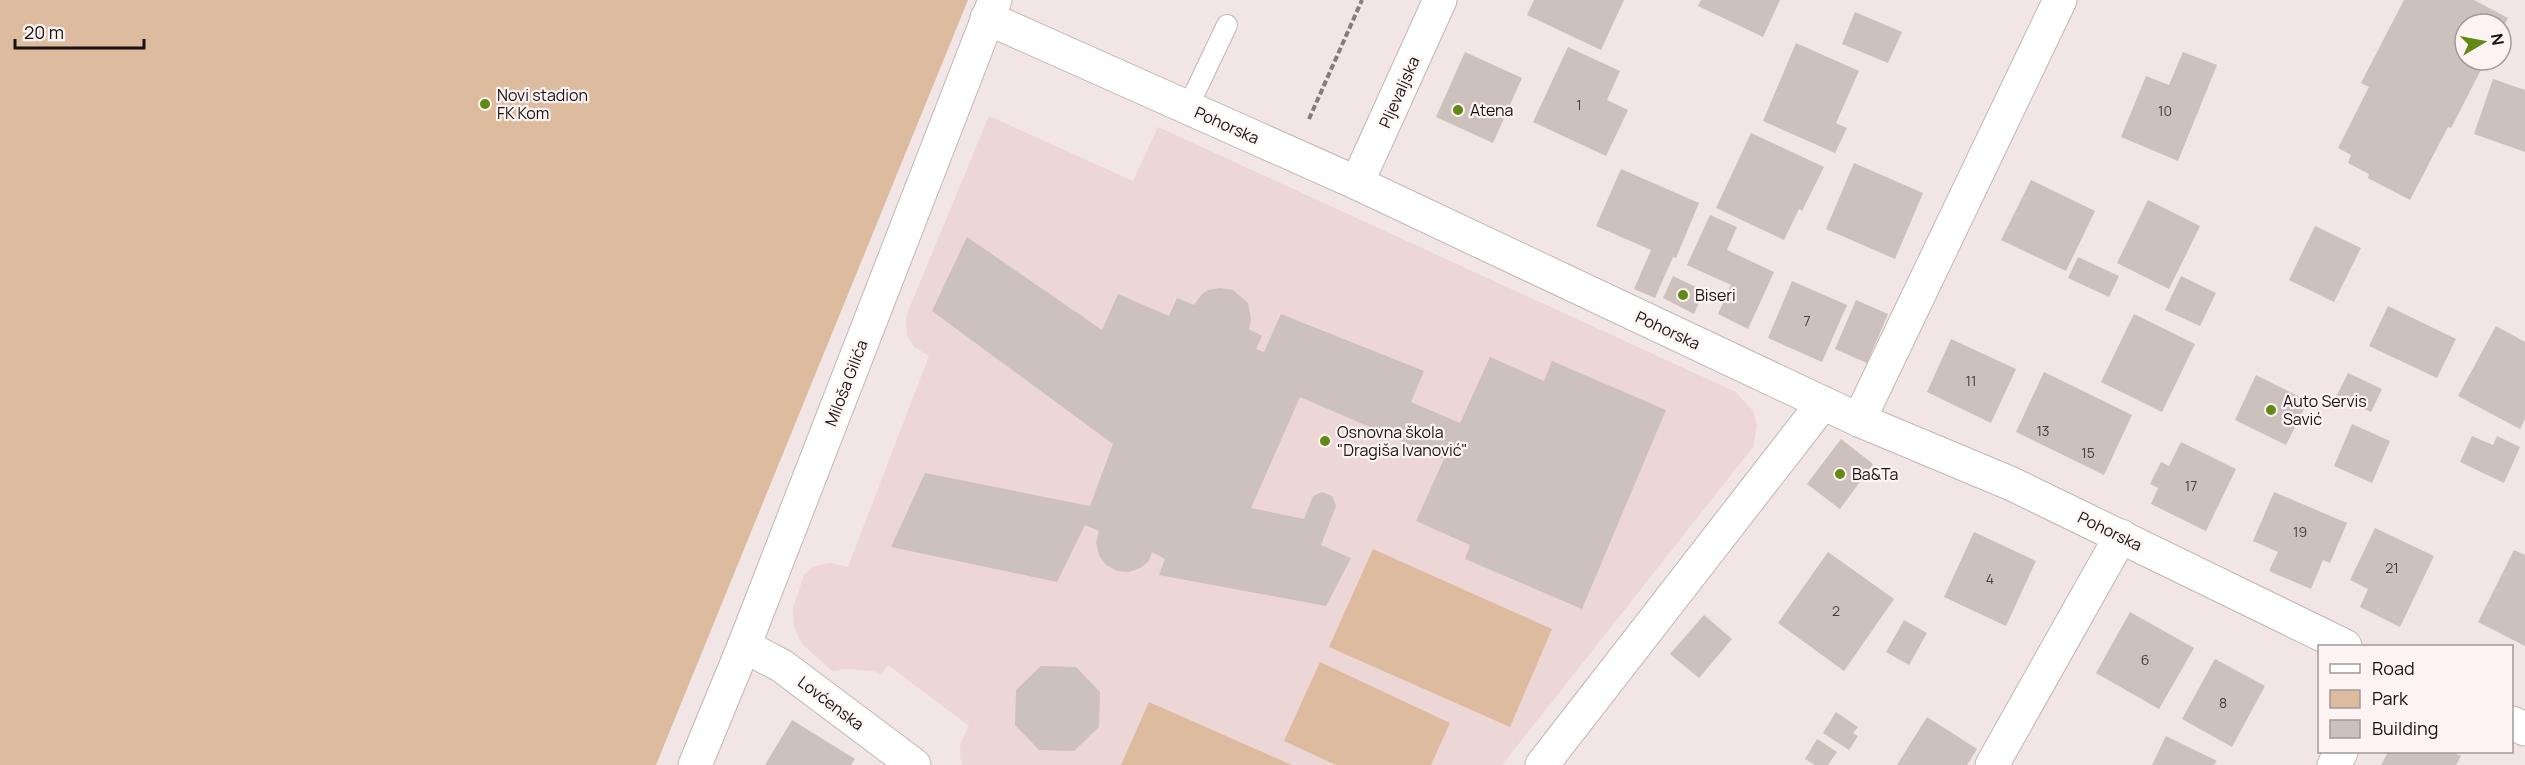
<svg xmlns="http://www.w3.org/2000/svg" width="2525" height="765" font-family="Manrope,sans-serif">
<style>
.built{fill:#edd6d6}
.green{fill:#ddbb9f}
.building{fill:#cdc1bd}
.lines{fill:none;stroke-linecap:round;stroke-linejoin:round}
.service-casing{stroke:#c2b5b5;stroke-width:22}
.minor-casing{stroke:#c2b5b5;stroke-width:35}
.path{stroke:#857c7c;stroke-width:4;stroke-dasharray:6 3;stroke-linecap:butt}
.service{stroke:#fff;stroke-width:20}
.minor{stroke:#fff;stroke-width:33}
.poi-dot{fill:#618915;stroke:#fef3f3;stroke-width:2}
.labels{text-anchor:middle;stroke-width:4.5;stroke-linejoin:round;paint-order:stroke}
.number-label{font-size:14px;fill:#443e3e}
.street-label{font-size:16px;fill:#171313;stroke:#fef3f3}
.poi-label{font-size:16px;fill:#171313;stroke:#fef3f3;text-anchor:start}
</style>
<rect width="100%" height="100%" fill="#f2e5e5"/>
<path class="built" d="M 989,116 L 1133,181 L 1158,127 L 1736,392 L 1753,411 L 1757,425 L 1753,447 L 1502,765 L 963,765 L 961,759 L 960,744 L 969,726 L 888,665 L 881,675 L 873,671 L 845,669 L 832,671 L 802,644 L 794,627 L 793,608 L 804,575 L 813,567 L 830,563 L 848,567 L 929,356 L 914,347 L 907,335 L 906,319 L 908,311 Z"/>
<g class="green">
<path d="M 0,0 L 968,0 L 656,765 L 0,765 Z"/>
<path d="M 1373,549 L 1552,629 L 1510,727 L 1329,647 Z"/>
<path d="M 1320,662 L 1450,723 L 1431,765 L 1336,765 L 1284,741 Z"/>
<path d="M 1149,702 L 1292,765 L 1121,765 Z"/>
</g>
<g class="building">
<path d="M 1534,0 L 1624,0 L 1601,50 L 1527,15 Z"/>
<path d="M 1701,0 L 1780,0 L 1763,37 L 1698,6 Z"/>
<path d="M 2404,0 L 2474,0 L 2508,18 L 2501,32 L 2501,24 L 2465,24 L 2465,60 L 2486,60 L 2451,128 L 2448,127 L 2410,200 L 2368,178 L 2369,174 L 2348,163 L 2351,155 L 2338,148 L 2369,87 L 2361,83 Z"/>
<path d="M 1855,12 L 1902,32 L 1888,63 L 1842,44 Z"/>
<path d="M 1796,43 L 1859,71 L 1836,123 L 1847,128 L 1835,153 L 1763,121 Z"/>
<path d="M 1568,47 L 1620,71 L 1607,100 L 1628,110 L 1606,156 L 1533,122 Z"/>
<path d="M 1465,52 L 1522,78 L 1493,143 L 1436,117 Z"/>
<path d="M 2183,52 L 2217,65 L 2178,161 L 2121,137 L 2146,76 L 2169,85 Z"/>
<path d="M 2493,79 L 2525,90 L 2525,152 L 2474,134 Z"/>
<path d="M 1751,133 L 1824,167 L 1802,211 L 1799,209 L 1784,240 L 1716,208 Z"/>
<path d="M 1854,163 L 1923,193 L 1895,259 L 1826,229 Z"/>
<path d="M 1621,169 L 1699,203 L 1676,258 L 1673,257 L 1655,298 L 1634,289 L 1651,250 L 1596,226 Z"/>
<path d="M 2031,180 L 2095,211 L 2066,271 L 2001,240 Z"/>
<path d="M 2148,200 L 2200,226 L 2169,289 L 2117,263 Z"/>
<path d="M 1710,215 L 1737,227 L 1727,250 L 1774,272 L 1748,329 L 1718,314 L 1731,285 L 1687,265 Z"/>
<path d="M 2315,226 L 2361,248 L 2334,302 L 2289,280 Z"/>
<path d="M 967,237 L 1102,330 L 1118,294 L 1169,316 L 1177,298 L 1194,305 L 1202,294 L 1208,290 L 1220,288 L 1233,290 L 1248,303 L 1251,319 L 1249,329 L 1262,336 L 1256,349 L 1264,352 L 1281,314 L 1424,371 L 1411,402 L 1460,423 L 1490,357 L 1544,381 L 1552,361 L 1666,410 L 1582,609 L 1465,559 L 1470,545 L 1416,521 L 1444,459 L 1300,397 L 1251,508 L 1304,519 L 1313,496 L 1322,492 L 1332,496 L 1336,506 L 1321,545 L 1351,558 L 1326,606 L 1159,575 L 1165,559 L 1152,552 L 1149,561 L 1140,568 L 1129,572 L 1117,571 L 1106,565 L 1099,555 L 1096,543 L 1099,531 L 1085,525 L 1057,582 L 891,547 L 925,473 L 1090,506 L 1113,444 L 932,311 Z"/>
<path d="M 2078,257 L 2119,276 L 2109,297 L 2068,278 Z"/>
<path d="M 1673,276 L 1704,291 L 1694,314 L 1663,298 Z"/>
<path d="M 2181,276 L 2216,293 L 2200,326 L 2165,310 Z"/>
<path d="M 1792,281 L 1847,305 L 1822,362 L 1768,338 Z"/>
<path d="M 1856,300 L 1888,314 L 1867,363 L 1835,349 Z"/>
<path d="M 2388,306 L 2456,339 L 2437,378 L 2369,346 Z"/>
<path d="M 2134,314 L 2195,344 L 2162,412 L 2101,382 Z"/>
<path d="M 2496,326 L 2525,342 L 2525,419 L 2520,429 L 2458,396 Z"/>
<path d="M 1951,339 L 2016,369 L 1991,423 L 1927,392 Z"/>
<path d="M 2044,372 L 2132,415 L 2104,475 L 2016,432 Z"/>
<path d="M 2348,373 L 2382,389 L 2371,412 L 2337,395 Z"/>
<path d="M 2256,375 L 2308,401 L 2286,445 L 2235,420 Z"/>
<path d="M 2352,424 L 2390,441 L 2372,483 L 2334,466 Z"/>
<path d="M 2472,436 L 2493,445 L 2497,436 L 2520,447 L 2504,483 L 2460,462 Z"/>
<path d="M 1841,439 L 1873,464 L 1840,509 L 1807,484 Z"/>
<path d="M 2181,442 L 2236,469 L 2206,531 L 2151,504 L 2158,488 L 2150,484 L 2161,462 L 2169,466 Z"/>
<path d="M 2274,492 L 2347,523 L 2330,563 L 2323,560 L 2311,589 L 2269,571 L 2278,552 L 2253,541 Z"/>
<path d="M 2375,528 L 2434,556 L 2400,627 L 2360,607 L 2368,589 L 2350,580 Z"/>
<path d="M 1974,532 L 2036,561 L 2006,626 L 1944,597 Z"/>
<path d="M 2514,550 L 2525,555 L 2525,646 L 2478,622 Z"/>
<path d="M 1828,552 L 1894,599 L 1844,671 L 1778,623 Z"/>
<path d="M 2130,612 L 2194,648 L 2159,709 L 2096,673 Z"/>
<path d="M 1704,615 L 1732,639 L 1699,678 L 1670,654 Z"/>
<path d="M 1904,620 L 1927,633 L 1909,665 L 1886,652 Z"/>
<path d="M 2215,659 L 2265,686 L 2232,747 L 2182,719 Z"/>
<path d="M 1041,666 L 1076,667 L 1100,692 L 1099,727 L 1074,751 L 1039,750 L 1015,725 L 1016,690 Z"/>
<path d="M 1836,712 L 1858,727 L 1853,733 L 1858,736 L 1849,750 L 1823,733 Z"/>
<path d="M 1927,717 L 1977,749 L 1967,765 L 1897,765 Z"/>
<path d="M 792,720 L 855,759 L 851,765 L 765,765 Z"/>
<path d="M 2166,736 L 2217,761 L 2214,765 L 2152,765 Z"/>
<path d="M 1817,739 L 1837,752 L 1828,765 L 1815,765 L 1805,759 Z"/>
<path d="M 2388,752 L 2452,752 L 2461,756 L 2456,765 L 2381,765 Z"/>
</g>
<g class="lines">
<g class="service-casing">
<path id="service" d="M 1188,107 L 1227,25"/>
</g>
<g class="minor-casing">
<g id="minor">
<path d="M 987,18 L 1357,183 L 1859,420 L 2012,484 L 2345,646"/>
<path d="M 1357,183 L 1440,0"/>
<path d="M 1859,420 L 2060,0"/>
<path d="M 744,646 L 782,666 L 914,765"/>
<path d="M 2512,723 L 2525,729"/>
<path d="M 695,765 L 744,646 L 995,0"/>
<path d="M 1542,765 L 1823,403"/>
<path d="M 1992,765 L 2121,536"/>
<path d="M 2334,765 L 2341,752"/>
</g>
</g>
<path class="path" d="M 1309,119 L 1362,0"/>
<use href="#service" class="service"/>
<use href="#minor" class="minor"/>
</g>
<g class="poi-dot">
<circle cx="485" cy="104" r="6"/>
<circle cx="1458" cy="110" r="6"/>
<circle cx="1683" cy="295" r="6"/>
<circle cx="2271" cy="410" r="6"/>
<circle cx="1325" cy="441" r="6"/>
<circle cx="1840" cy="474" r="6"/>
</g>
<g class="labels">
<g class="number-label">
<text x="1579" y="110">1</text>
<text x="2165" y="116">10</text>
<text x="1807" y="326">7</text>
<text x="1971" y="386">11</text>
<text x="2043" y="436">13</text>
<text x="2088" y="458">15</text>
<text x="2191" y="491">17</text>
<text x="2300" y="537">19</text>
<text x="2392" y="573">21</text>
<text x="1990" y="584">4</text>
<text x="1836" y="616">2</text>
<text x="2145" y="665">6</text>
<text x="2223" y="708">8</text>
</g>
<g class="street-label">
<text transform="translate(1399 92) rotate(-66)" y="6">Pljevaljska</text>
<text transform="translate(1227 125) rotate(24)" y="6">Pohorska</text>
<text transform="translate(1668 330) rotate(25)" y="6">Pohorska</text>
<text transform="translate(846 383) rotate(-69)" y="6">Miloša Gilića</text>
<text transform="translate(2110 531) rotate(26)" y="6">Pohorska</text>
<text transform="translate(831 703) rotate(37)" y="6">Lovćenska</text>
</g>
<g class="poi-label">
<text x="497" y="101">Novi stadion<tspan x="497" dy="18">FK Kom</tspan></text>
<text x="1470" y="116">Atena</text>
<text x="1695" y="301">Biseri</text>
<text x="2283" y="407">Auto Servis<tspan x="2283" dy="18">Savić</tspan></text>
<text x="1337" y="438">Osnovna škola<tspan x="1337" dy="18">"Dragiša Ivanović"</tspan></text>
<text x="1852" y="480">Ba&amp;Ta</text>
</g>
</g>
<rect x="2318" y="645" width="195" height="108" fill="#fef3f3" stroke="#a29999" stroke-width="1.5"/>
<rect x="2330" y="664" width="30" height="9" fill="#ffffff" stroke="#a29999" stroke-width="1.5"/>
<text x="2372" y="675" font-size="18" fill="#171313">Road</text>
<rect x="2330" y="690" width="30" height="18" fill="#ddbb9f" stroke="#a29999" stroke-width="1.5"/>
<text x="2372" y="705" font-size="18" fill="#171313">Park</text>
<rect x="2330" y="720" width="30" height="18" fill="#cdc1bd" stroke="#a29999" stroke-width="1.5"/>
<text x="2372" y="735" font-size="18" fill="#171313">Building</text>
<g transform="translate(2483 42) rotate(80)"><circle r="28" fill="#fef3f3" stroke="#a29999" stroke-width="1.5"/>
<path d="M0-4.5L10 22L0 15L-10 22Z" fill="#618915"/>
<text y="-9" font-size="16" font-weight="bold" text-anchor="middle" fill="#171313">N</text>
</g>
<path d="M15 39v9h129v-9" fill="none" stroke="#171313" stroke-width="3"/>
<text x="24" y="39" font-size="18" fill="#171313" stroke="#fef3f3" stroke-width="4.5" paint-order="stroke">20 m</text>
</svg>
